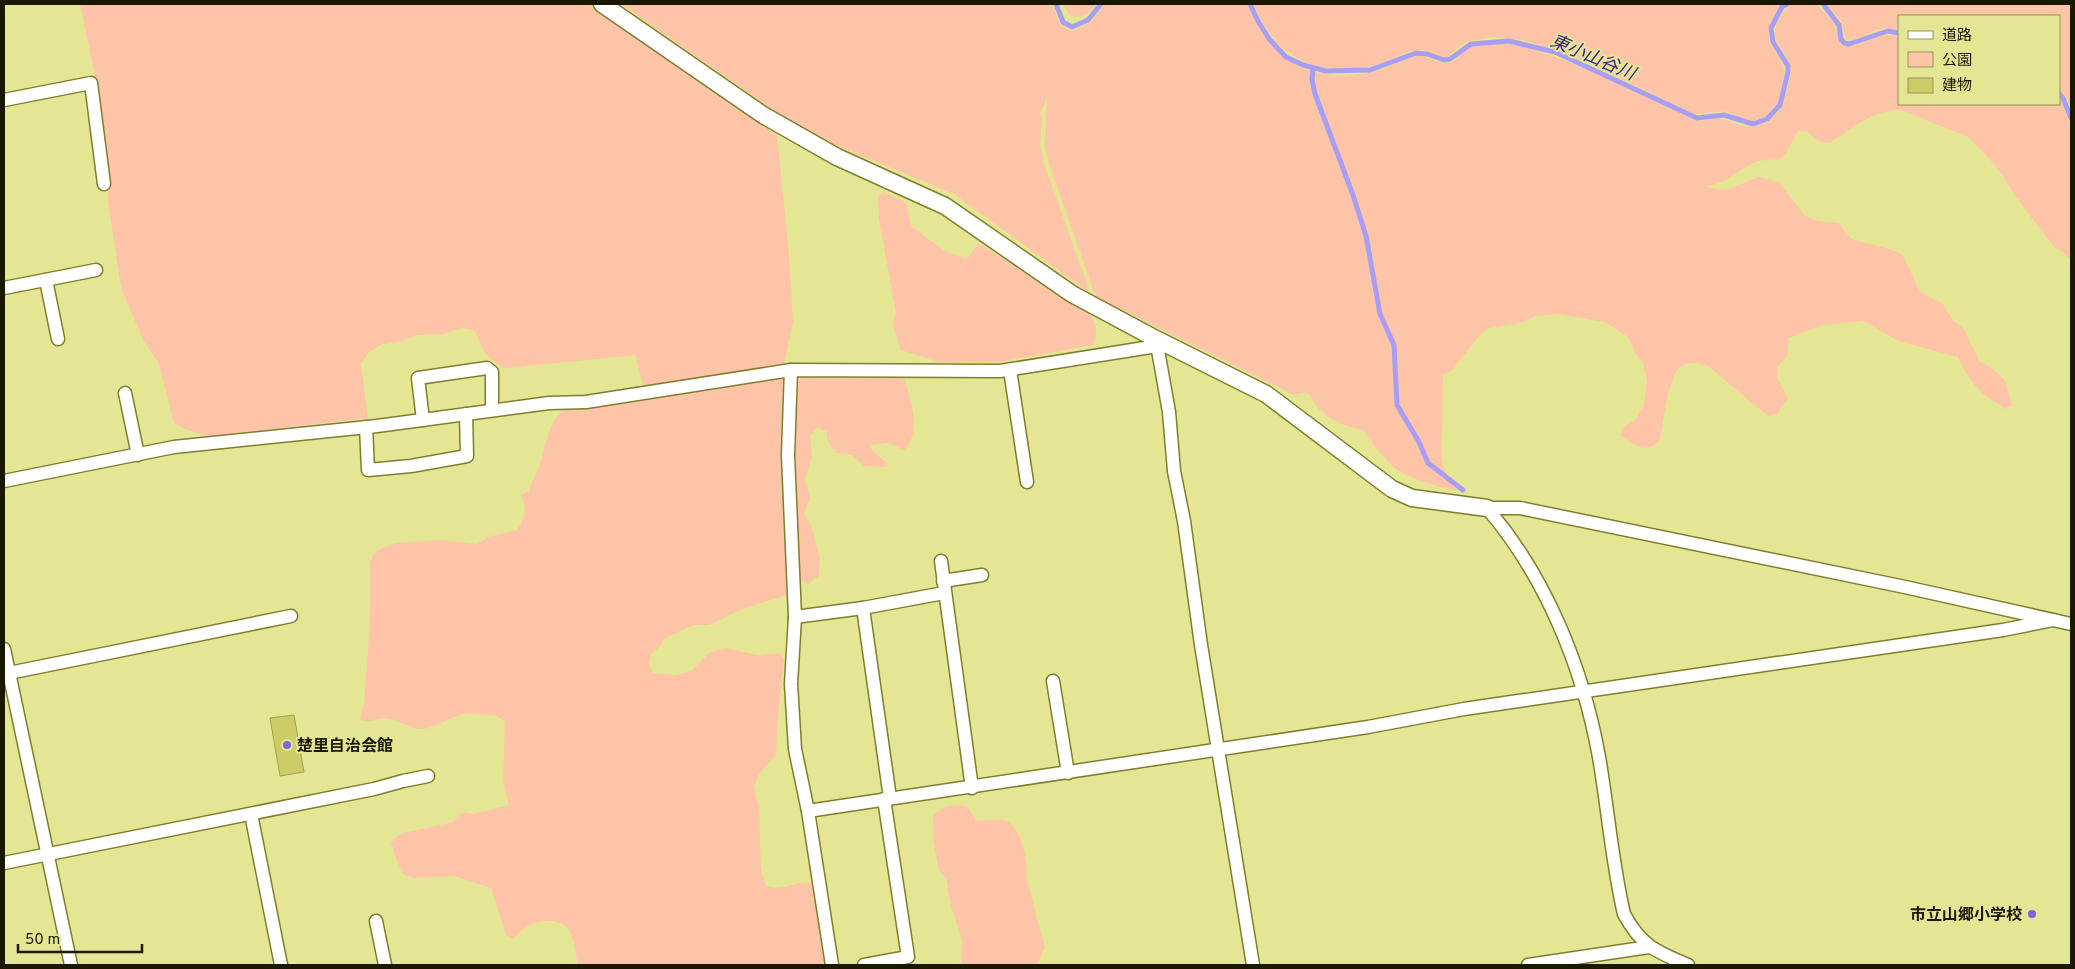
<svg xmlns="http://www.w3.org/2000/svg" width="2075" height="969" font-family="Overpass,'Noto Sans JP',sans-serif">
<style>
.green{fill:#fdc4a7}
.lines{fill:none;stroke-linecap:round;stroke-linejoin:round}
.stream{stroke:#a99ef5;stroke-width:5}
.building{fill:#cdcd68;stroke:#a2a251}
.minor-casing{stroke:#7e7e2c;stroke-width:15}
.tertiary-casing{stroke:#7e7e2c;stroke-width:19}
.minor{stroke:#fff;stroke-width:12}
.tertiary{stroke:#fff;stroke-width:16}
.poi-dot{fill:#7d65e0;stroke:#e5e694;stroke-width:2}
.labels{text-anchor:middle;stroke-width:4;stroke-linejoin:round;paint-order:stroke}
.poi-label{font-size:16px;font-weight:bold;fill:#1a1900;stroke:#e5e694;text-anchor:start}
.water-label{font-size:18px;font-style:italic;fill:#3d2184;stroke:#e5e694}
</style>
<rect width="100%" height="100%" fill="#e5e694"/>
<g class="green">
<path d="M 80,4 L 589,4 L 777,136 L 789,254 L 793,322 L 784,365 L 644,385 C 639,377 639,365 635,355 L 507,368 C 485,361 483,349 474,330 L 462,328 L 444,334 L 416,335 L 403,341 L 382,344 L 369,352 L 361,364 L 368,418 L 209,437 L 183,428 L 174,423 L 159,364 L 142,338 L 121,287 L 108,202 L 108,172 L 95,76 Z"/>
<path d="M 621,4 L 1053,4 C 1056,17 1059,26 1072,31 L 1090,23 L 1105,4 L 1247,4 C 1272,61 1309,85 1373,72 C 1387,69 1401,59 1415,56 C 1428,53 1439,67 1451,62 C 1457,60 1461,53 1465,49 C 1476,42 1497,43 1510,44 C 1523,45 1537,51 1550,55 C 1602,72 1648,100 1699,121 L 1720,118 L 1746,127 L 1768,122 L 1782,108 L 1792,70 C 1785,52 1768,39 1779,19 C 1783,13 1786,8 1792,4 L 1817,4 L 1835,24 L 1841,45 C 1859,51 1877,30 1899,36 L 1899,104 L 2059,104 L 2059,97 L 2071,125 L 2071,259 L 2053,246 L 2016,197 L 1996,166 L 1968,137 L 1901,110 C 1874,109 1852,129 1830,143 L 1818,141 L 1807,131 L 1798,131 L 1786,153 L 1779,160 C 1750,157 1744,172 1721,182 C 1716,184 1710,185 1706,187 L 1726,190 L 1759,177 L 1779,182 L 1805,216 L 1819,221 L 1839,223 L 1851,239 L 1893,250 L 1903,255 L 1919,290 L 1929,297 L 1942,303 L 1953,320 L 1964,329 L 1980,362 L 1991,367 L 2005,380 L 2012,405 L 2006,409 C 1982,396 1969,382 1958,357 L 1898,341 L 1864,321 L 1820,326 L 1789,338 L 1787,356 L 1778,367 L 1777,378 L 1788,398 L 1777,414 L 1768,416 L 1708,366 C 1700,363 1690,361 1682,366 C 1668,374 1663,424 1660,440 C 1648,455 1631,445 1621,435 L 1625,426 L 1636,420 L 1644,404 L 1647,381 L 1643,362 L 1635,353 L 1628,337 L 1605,322 L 1558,314 L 1536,316 L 1521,323 L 1489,328 L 1481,334 L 1451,371 L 1443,374 C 1442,393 1443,411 1442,430 C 1441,454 1439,470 1457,490 C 1436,487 1404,478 1389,463 C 1379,453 1371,441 1363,430 C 1345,426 1331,422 1318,408 C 1315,405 1313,398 1309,395 C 1304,392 1299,393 1294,395 L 1096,297 L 1048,161 L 1045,146 L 1047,98 L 1040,113 L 1042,117 L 1040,144 L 1044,164 L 1089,289 L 1087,291 L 954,194 L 838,146 L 785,118 Z"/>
<path d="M 1063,4 L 1096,4 C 1089,13 1083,19 1070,16 Z"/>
<path d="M 1254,4 L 1781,4 L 1769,26 L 1769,42 L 1780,59 L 1785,72 L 1778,103 L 1766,116 L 1750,122 L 1725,111 L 1695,114 L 1568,54 L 1523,40 L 1493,37 L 1470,41 L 1464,42 L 1446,58 C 1435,57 1429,49 1417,50 C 1400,52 1386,64 1370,67 C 1315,77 1273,56 1254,4 Z"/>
<path d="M 1826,4 L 2071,4 L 2071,109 L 2066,96 L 2059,89 L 2059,16 L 1899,16 L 1899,30 C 1874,23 1864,41 1846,40 L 1841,21 Z"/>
<path d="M 883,192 L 906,202 L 911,226 L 945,251 L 966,259 L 979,244 L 1089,312 C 1096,324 1099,332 1093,345 L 999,362 L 938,362 L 901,350 L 893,325 L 896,313 L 879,219 L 878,198 Z"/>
<path d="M 783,376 L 785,382 L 782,453 L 787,595 L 745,608 L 709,625 L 693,625 L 664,639 L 660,647 L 651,653 L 649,663 L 653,673 L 675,675 L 691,671 L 709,653 L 725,648 L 758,655 L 779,653 L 784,659 L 778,715 L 776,755 L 759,774 L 754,786 L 759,807 L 761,869 L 766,886 C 785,892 794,880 812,883 L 825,965 L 578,965 C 575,954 575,940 569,930 C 560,917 536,920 525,928 C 521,931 517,935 513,939 L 506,935 L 491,888 L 454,876 L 416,878 L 404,875 L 397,861 L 391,843 L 396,837 L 403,833 L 454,822 L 461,813 L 466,812 L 474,814 L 509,805 L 503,781 L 505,722 L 495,715 C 484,716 474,712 464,714 C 449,717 434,730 419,729 C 407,727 397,719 385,718 C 379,718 372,722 362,721 L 360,718 L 364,704 L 370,623 L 370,563 L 373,554 L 381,548 L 396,543 L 442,540 L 477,544 L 488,537 L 517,530 C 526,517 527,509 521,494 L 529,491 C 532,480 538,472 541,461 C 548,439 547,420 569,407 Z"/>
<path d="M 803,378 L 904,378 C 911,400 922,432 904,450 L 888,443 L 870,445 L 872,450 L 887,463 L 886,467 L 864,466 L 852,455 L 836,453 L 828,441 L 826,431 L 818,428 L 810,435 L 812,457 L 805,479 L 810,499 L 804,513 L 813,530 L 820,560 L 819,576 L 807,584 L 799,579 L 795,462 L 796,389 L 797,380 Z"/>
<path d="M 957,805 L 968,807 L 976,820 C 985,822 995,818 1003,820 C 1021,823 1029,862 1026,877 L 1045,947 L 1037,965 L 961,965 L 962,940 L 951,906 L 946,878 L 939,871 L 934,843 L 933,815 L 944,807 Z"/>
</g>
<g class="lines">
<g class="stream">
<path d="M 1056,4 L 1063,22 L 1072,27 L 1088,20 L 1101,4"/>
<path d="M 1250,4 L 1259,23 L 1270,40 L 1286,57 L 1303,65 L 1326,71 L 1370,70 L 1416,53 L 1427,54 L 1444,60 L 1450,59 L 1471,44 L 1509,41 L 1555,52 L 1697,118 L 1724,115 L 1753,124 L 1767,119 L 1780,105 L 1788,72 L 1788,66 L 1773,42 L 1771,28 L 1782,7 L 1787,4"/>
<path d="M 1823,4 L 1839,25 L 1841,39 L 1844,43 L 1849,44 L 1888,31 L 1899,33"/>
<path d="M 1313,68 L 1312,79 L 1315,94 L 1353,195 L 1366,236 L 1380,314 L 1394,345 L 1397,405 L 1419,442 L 1428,463 L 1463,490"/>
<path d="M 2059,93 L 2063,98 L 2071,118"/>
</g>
</g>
<path class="building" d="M 294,715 L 304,772 L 280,776 L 270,718 Z"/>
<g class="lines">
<g class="minor-casing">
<g id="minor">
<path d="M 4,100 L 91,83 L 104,184"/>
<path d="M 46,280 L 58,339"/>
<path d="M 4,288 L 96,270"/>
<path d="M 1156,339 L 1169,412 L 1174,471 L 1184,521 L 1201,645 L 1253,965"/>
<path d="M 791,370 L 788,455 L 795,617 L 791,684 L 795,749 L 808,811 L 832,965"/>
<path d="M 1010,370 L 1027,482"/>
<path d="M 125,393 L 138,455"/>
<path d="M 423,420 L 418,378 L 487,368 L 492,372 L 492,410"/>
<path d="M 366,427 L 368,470 L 411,466 L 467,456 L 466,414"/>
<path d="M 4,481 L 174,447 L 377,426 L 549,403 L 586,402 L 791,370 L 1000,371 L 1157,346"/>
<path d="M 1487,508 L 1520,508 L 1905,587 L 2071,624"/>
<path d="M 1487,508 C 1546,577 1583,668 1599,757 C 1608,809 1612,863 1624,914 C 1641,946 1657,952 1688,965"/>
<path d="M 941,561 L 972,788"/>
<path d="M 943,581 L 982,575"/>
<path d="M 863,608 L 890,798"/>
<path d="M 795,617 L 863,608 L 944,593"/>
<path d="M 4,649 L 71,965"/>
<path d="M 4,674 L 291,616"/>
<path d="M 1053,681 L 1068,773"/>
<path d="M 808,811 L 1368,727 L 1464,709 L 2003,630 L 2053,620"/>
<path d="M 251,814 L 281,965"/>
<path d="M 4,863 L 374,789 L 403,781 L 428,776"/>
<path d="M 376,921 L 385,965"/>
<path d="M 864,965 L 908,957 L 884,799"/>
<path d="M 1528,965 L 1649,947"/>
</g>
</g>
<g class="tertiary-casing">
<path id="tertiary" d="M 602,4 L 763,115 L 837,157 L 945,206 L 1072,294 L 1156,339 L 1266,394 L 1392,489 L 1412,498 L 1487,508"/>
</g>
<use href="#minor" class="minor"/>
<use href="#tertiary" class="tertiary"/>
</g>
<g class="poi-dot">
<circle cx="287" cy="745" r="5"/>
<circle cx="2032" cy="914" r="5"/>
</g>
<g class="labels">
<g class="poi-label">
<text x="297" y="751">楚里自治会館</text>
<text x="2022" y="920" text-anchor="end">市立山郷小学校</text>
</g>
<g class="water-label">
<text transform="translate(1593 57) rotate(23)" y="6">東小山谷川</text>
</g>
</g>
<rect width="2075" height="969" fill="none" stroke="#1a1900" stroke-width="10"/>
<rect x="1898" y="15" width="162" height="90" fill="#e5e694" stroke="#949459"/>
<rect x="1908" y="31" width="25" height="8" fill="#ffffff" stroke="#949459"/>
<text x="1942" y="40" font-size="15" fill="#1a1900">道路</text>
<rect x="1908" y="52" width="25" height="15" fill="#fdc4a7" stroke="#949459"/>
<text x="1942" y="65" font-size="15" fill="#1a1900">公園</text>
<rect x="1908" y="78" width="25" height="15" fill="#cdcd68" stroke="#949459"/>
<text x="1942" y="90" font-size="15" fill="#1a1900">建物</text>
<path d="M18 944v8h124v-8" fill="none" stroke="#1a1900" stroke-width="2.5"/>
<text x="25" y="944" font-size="15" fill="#1a1900" stroke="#e5e694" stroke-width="4" paint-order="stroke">50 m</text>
</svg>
